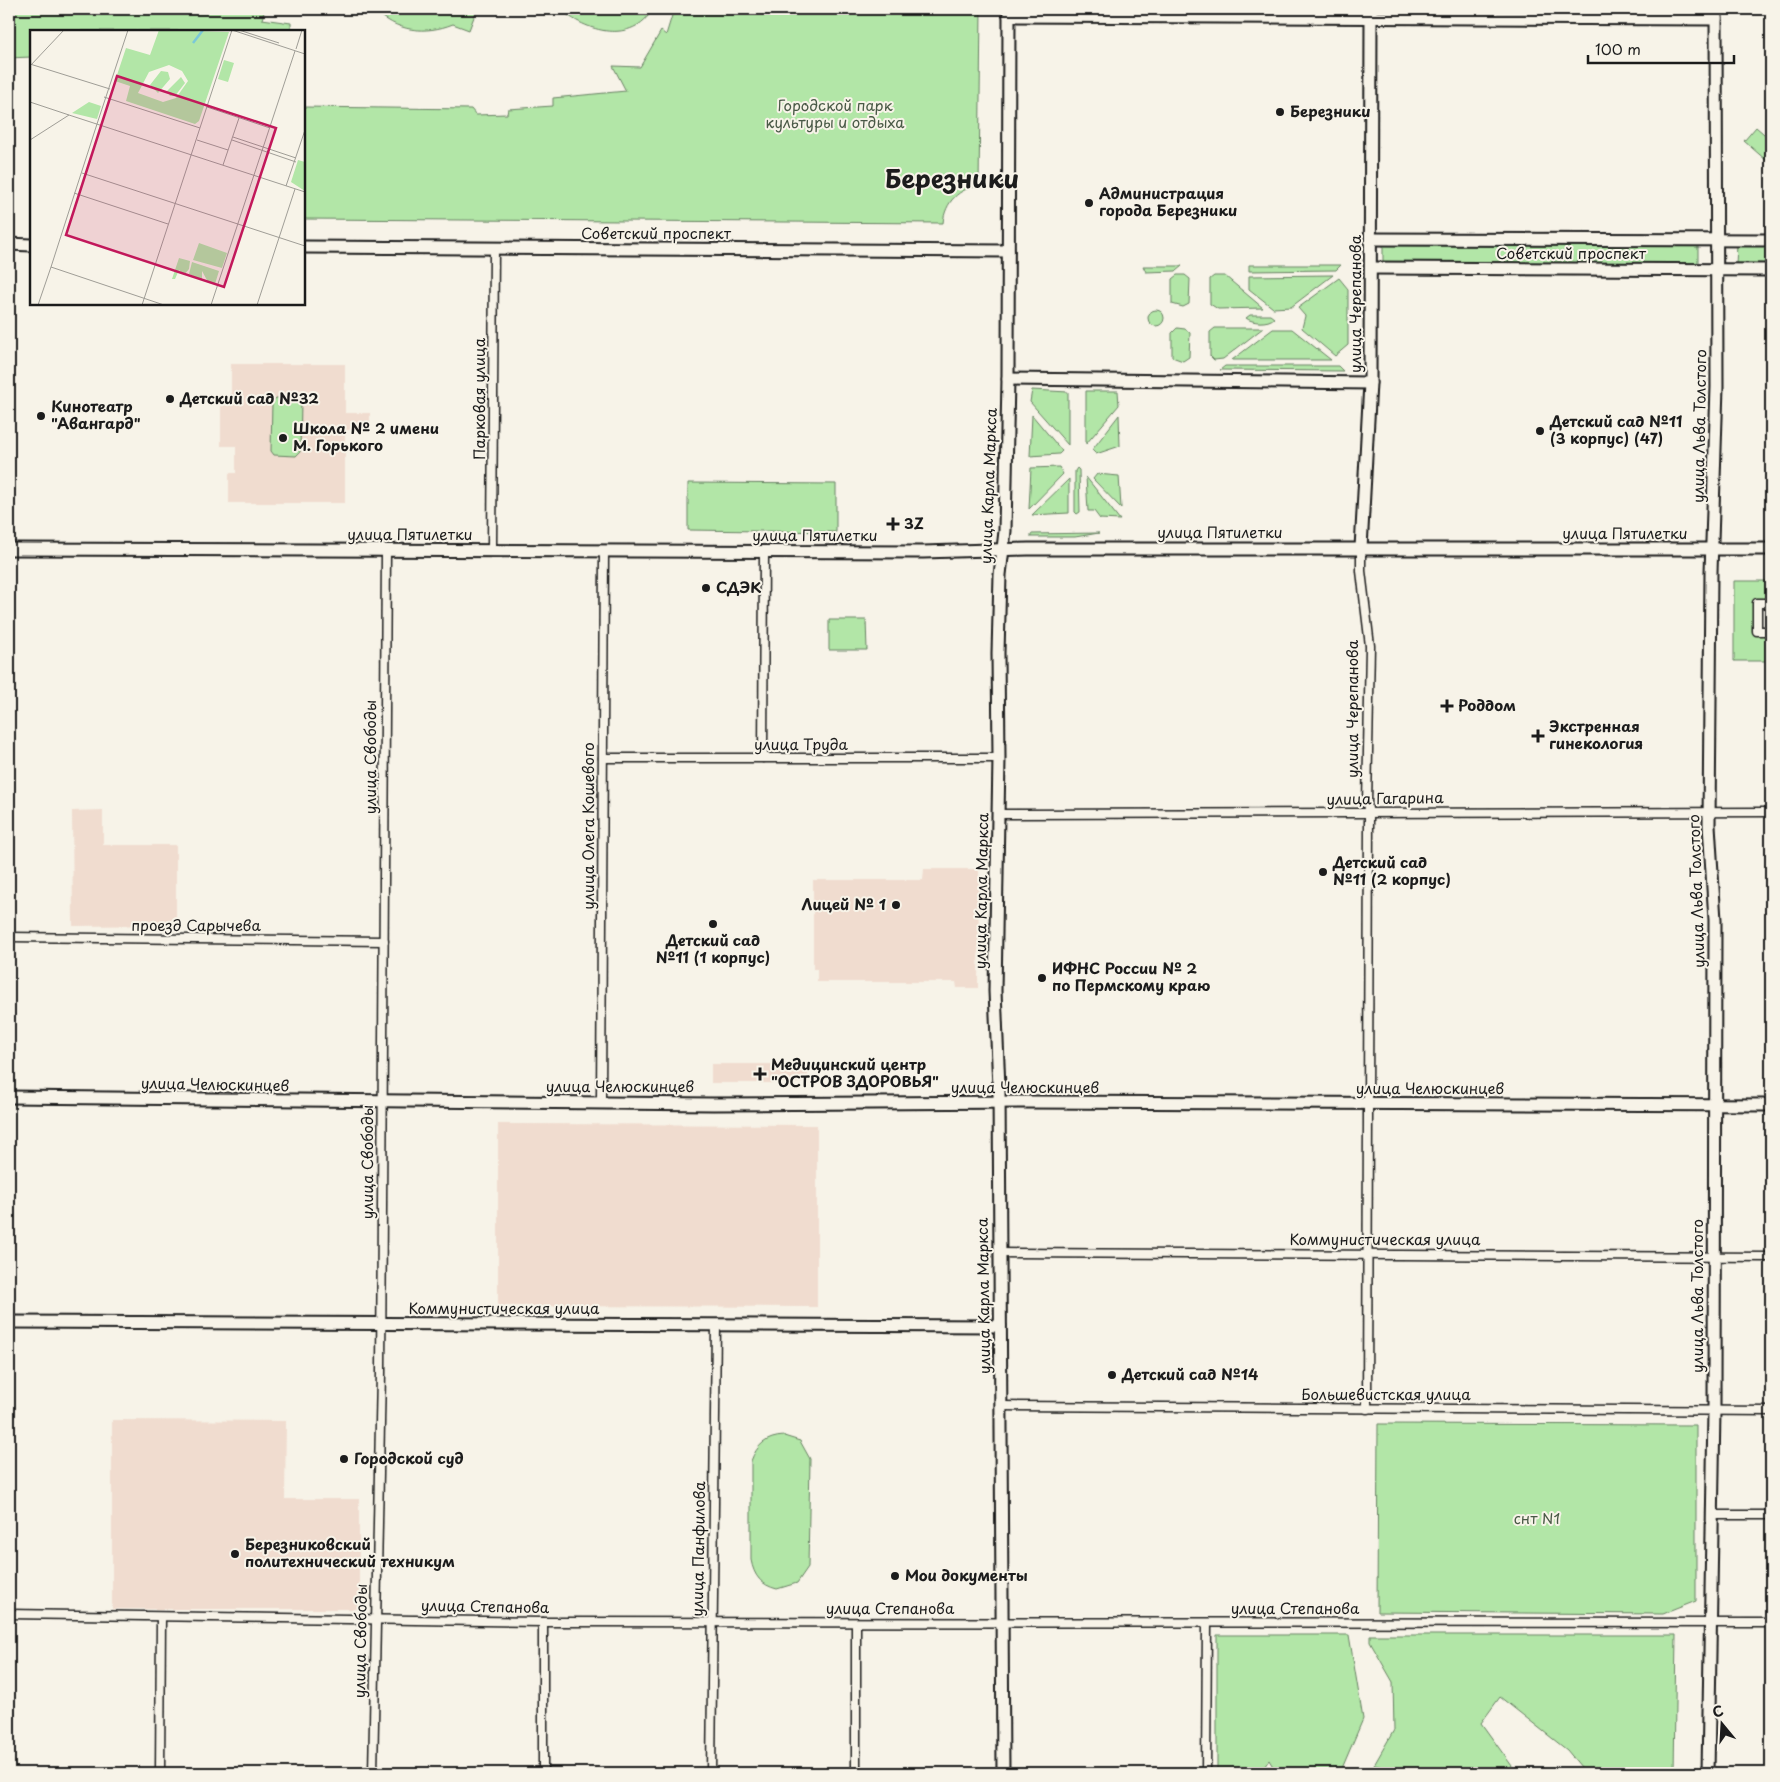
<svg xmlns="http://www.w3.org/2000/svg" width="1780" height="1782" font-family="'Playpen Sans',sans-serif">
<style>
.built{fill:#f0dccf}
.green{fill:#b2e6a7;stroke:#678162}
.lines{fill:none;stroke-linecap:round;stroke-linejoin:round}
.street-casing{stroke:#1c1c1c;stroke-width:11}
.secondary-casing{stroke:#1c1c1c;stroke-width:15}
.street{stroke:#f7f3e8;stroke-width:8}
.secondary{stroke:#f7f3e8;stroke-width:11}
.poi-dot{fill:#1c1c1c;stroke:#f7f3e8;stroke-width:2}
.labels{text-anchor:middle;stroke-width:4;stroke-linejoin:round;paint-order:stroke}
.park-label{font-size:15px;fill:#495946;stroke:#f7f3e8}
.poi-label{font-size:15px;font-weight:bold;fill:#1c1c1c;stroke:#f7f3e8;text-anchor:start}
.street-label{font-size:15px;fill:#1c1c1c;stroke:#f7f3e8}
.town-label{font-size:25px;font-weight:bold;fill:#1c1c1c;stroke:#f7f3e8}
.inset-river{fill:none;stroke:#7ac8d8;stroke-width:2.5}
.inset-road{fill:none;stroke:#9f9d96;stroke-width:1}
.view{fill:#c2185b;fill-opacity:0.15;stroke:#c2185b;stroke-width:2.5}
.inset-edge{fill:none;stroke:#1c1c1c;stroke-width:2.5}
</style>
<rect width="100%" height="100%" fill="#f7f3e8"/>
<filter id="ink" filterUnits="userSpaceOnUse"><feTurbulence type="fractalNoise" baseFrequency=".02" numOctaves="2"/><feDisplacementMap in="SourceGraphic" scale="10" xChannelSelector="R" yChannelSelector="G"/><feConvolveMatrix kernelMatrix="1 2 1 2 8 2 1 2 1" color-interpolation-filters="sRGB"/></filter>
<g filter="url(#ink)">
<g class="built">
<path d="M 231,364 L 345,364 L 345,413 L 370,413 L 370,430 L 345,430 L 345,503 L 229,503 L 229,473 L 236,473 L 236,446 L 221,446 L 221,402 L 231,401 Z"/>
<path d="M 103,810 L 103,845 L 176,845 L 176,925 L 73,926 L 72,811 Z"/>
<path d="M 924,869 L 979,869 L 978,988 L 957,988 L 956,982 L 817,982 L 817,969 L 813,969 L 813,880 L 923,880 Z"/>
<rect x="711" y="1064" width="97" height="19"/>
<path d="M 498,1124 L 817,1125 L 817,1307 L 498,1306 Z"/>
<path d="M 112,1420 L 286,1421 L 285,1499 L 359,1499 L 359,1609 L 112,1609 Z"/>
</g>
<g class="green">
<path d="M 9,9 L 265,9 L 262,19 L 291,23 L 291,31 L 31,31 L 31,57 L 9,58 Z"/>
<path d="M 374,9 L 477,9 L 469,30 L 453,24 C 425,35 396,32 374,9 Z"/>
<path d="M 560,9 L 653,9 C 632,45 586,32 560,9 Z"/>
<path d="M 674,9 L 981,9 L 979,186 C 959,188 945,202 943,223 L 304,219 L 304,107 L 471,109 L 476,115 L 507,114 L 508,109 L 553,106 L 553,98 L 626,91 L 613,66 L 640,67 L 661,31 L 666,35 Z"/>
<path d="M 1756,127 L 1771,140 L 1771,158 L 1767,161 L 1744,141 Z"/>
<path d="M 1383,242 L 1698,243 L 1698,266 L 1383,264 Z"/>
<path d="M 1737,244 L 1771,244 L 1771,265 L 1736,265 Z"/>
<path d="M 1249,265 L 1341,265 L 1336,270 L 1249,271 Z"/>
<path d="M 1143,266 L 1182,266 L 1176,271 L 1146,272 Z"/>
<path d="M 1177,275 L 1185,275 L 1190,279 L 1189,304 L 1183,307 L 1172,304 L 1172,279 Z"/>
<path d="M 1333,275 L 1291,307 L 1273,308 L 1249,289 L 1249,276 Z"/>
<path d="M 1214,276 L 1225,276 L 1263,308 L 1218,309 L 1210,304 L 1210,279 Z"/>
<path d="M 1339,278 L 1348,289 L 1348,345 L 1335,356 L 1302,328 L 1305,316 L 1298,308 Z"/>
<circle cx="1156" cy="318" r="8"/>
<path d="M 1250,315 L 1270,315 L 1274,318 C 1268,324 1252,323 1246,318 Z"/>
<path d="M 1177,328 L 1185,329 L 1190,333 L 1189,357 L 1183,361 L 1172,357 L 1172,333 Z"/>
<path d="M 1215,328 L 1263,328 L 1223,359 L 1214,360 L 1210,356 L 1210,332 Z"/>
<path d="M 1273,329 L 1292,329 L 1331,360 L 1232,360 Z"/>
<path d="M 1225,366 L 1338,366 L 1343,371 L 1220,370 Z"/>
<path d="M 1032,390 L 1068,392 L 1068,445 L 1030,402 Z"/>
<path d="M 1086,391 L 1118,391 L 1119,405 L 1086,444 Z"/>
<path d="M 276,398 L 298,398 L 301,403 L 300,452 L 296,456 L 274,455 L 271,451 L 272,402 Z"/>
<path d="M 1032,415 L 1062,451 L 1059,454 L 1030,456 Z"/>
<path d="M 1119,415 L 1120,446 L 1096,454 L 1092,450 Z"/>
<path d="M 1059,467 L 1063,474 L 1029,509 L 1031,468 Z"/>
<path d="M 1077,468 L 1079,470 L 1080,512 L 1077,514 L 1075,512 L 1075,471 Z"/>
<path d="M 1097,474 L 1119,476 L 1121,508 L 1093,479 Z"/>
<path d="M 1086,477 L 1120,520 L 1100,519 L 1094,511 L 1088,511 Z"/>
<path d="M 1069,479 L 1069,513 L 1032,515 Z"/>
<path d="M 688,483 L 836,484 L 836,532 L 688,530 Z"/>
<path d="M 1099,533 L 1075,537 L 1031,537 L 1031,534 Z"/>
<path d="M 1734,581 L 1771,581 L 1771,603 L 1757,603 L 1757,631 L 1771,631 L 1771,661 L 1734,661 Z"/>
<path d="M 829,620 L 866,620 L 867,650 L 829,650 Z"/>
<path d="M 1378,1424 L 1696,1425 L 1696,1601 L 1663,1614 L 1377,1612 Z"/>
<path d="M 784,1436 L 800,1441 L 810,1459 L 808,1567 L 797,1583 L 777,1589 C 761,1585 754,1576 751,1560 L 751,1461 C 757,1445 766,1437 784,1436 Z"/>
<path d="M 1217,1635 L 1349,1635 L 1363,1719 L 1340,1773 L 1277,1773 L 1269,1760 L 1260,1773 L 1217,1773 Z"/>
<path d="M 1370,1635 L 1676,1635 L 1674,1773 L 1586,1773 L 1567,1750 L 1500,1697 L 1481,1723 L 1517,1773 L 1410,1773 L 1374,1765 L 1394,1730 L 1393,1682 L 1370,1642 Z"/>
</g>
<g class="lines">
<g class="street-casing">
<g id="street">
<path d="M 1361,548 L 1361,571 L 1370,646 L 1367,804 L 1369,814 L 1367,1409"/>
<path d="M 492,550 L 494,248"/>
<path d="M 1771,603 L 1757,603 L 1757,631 L 1771,631"/>
<path d="M 603,758 L 999,758"/>
<path d="M 763,758 L 764,551"/>
<path d="M 999,814 L 1771,812"/>
<path d="M 9,937 L 384,941"/>
<path d="M 601,1102 L 604,551"/>
<path d="M 999,1253 L 1771,1257"/>
<path d="M 1000,1406 L 1771,1411"/>
<path d="M 1713,1515 L 1771,1515"/>
<path d="M 9,1614 L 543,1622 L 1771,1623"/>
<path d="M 543,1622 L 543,1773"/>
<path d="M 160,1773 L 161,1617"/>
<path d="M 373,1773 L 381,1373 L 386,550"/>
<path d="M 711,1773 L 716,1325"/>
<path d="M 856,1773 L 856,1623"/>
<path d="M 1206,1773 L 1207,1623"/>
</g>
</g>
<g class="secondary-casing">
<g id="secondary">
<path d="M 1009,16 L 1716,19"/>
<path d="M 1371,239 L 1771,240"/>
<path d="M 9,244 L 31,245"/>
<path d="M 304,247 L 1008,251"/>
<path d="M 1371,268 L 1771,270"/>
<path d="M 1008,379 L 1370,383"/>
<path d="M 1361,548 L 1370,383 L 1371,9"/>
<path d="M 9,549 L 923,552 L 1028,549 L 1771,549"/>
<path d="M 9,1097 L 713,1104 L 1025,1102 L 1771,1105"/>
<path d="M 9,1322 L 1000,1326"/>
<path d="M 1003,1773 L 999,1088 L 995,991 L 999,758 L 998,653 L 1000,575 L 1005,531 L 1008,379 L 1009,9"/>
<path d="M 1708,1773 L 1714,1411 L 1715,920 L 1709,825 L 1711,572 L 1717,387 L 1716,9"/>
</g>
</g>
<use href="#street" class="street"/>
<use href="#secondary" class="secondary"/>
</g>
</g>
<g class="poi-dot">
<circle cx="1280" cy="112" r="5"/>
<circle cx="1089" cy="203" r="5"/>
<circle cx="170" cy="399" r="5"/>
<circle cx="41" cy="416" r="5"/>
<circle cx="1540" cy="431" r="5"/>
<circle cx="283" cy="438" r="5"/>
<path d="M890.5 516.5h5v5h5v5h-5v5h-5v-5h-5v-5h5z"/>
<circle cx="706" cy="588" r="5"/>
<path d="M1444.5 698.5h5v5h5v5h-5v5h-5v-5h-5v-5h5z"/>
<path d="M1535.5 728.5h5v5h5v5h-5v5h-5v-5h-5v-5h5z"/>
<circle cx="1323" cy="872" r="5"/>
<circle cx="896" cy="905" r="5"/>
<circle cx="713" cy="924" r="5"/>
<circle cx="1042" cy="978" r="5"/>
<path d="M757.5 1066.5h5v5h5v5h-5v5h-5v-5h-5v-5h5z"/>
<circle cx="1112" cy="1375" r="5"/>
<circle cx="344" cy="1459" r="5"/>
<circle cx="235" cy="1554" r="5"/>
<circle cx="895" cy="1576" r="5"/>
</g>
<g class="labels">
<g class="park-label">
<text x="835" y="111">Городской парк<tspan x="835" dy="17">культуры и отдыха</tspan></text>
<text x="1537" y="1524">снт N1</text>
</g>
<g class="poi-label">
<text x="1290" y="117">Березники</text>
<text x="1099" y="199">Администрация<tspan x="1099" dy="17">города Березники</tspan></text>
<text x="180" y="404">Детский сад №32</text>
<text x="51" y="412">Кинотеатр<tspan x="51" dy="17">"Авангард"</tspan></text>
<text x="1550" y="427">Детский сад №11<tspan x="1550" dy="17">(3 корпус) (47)</tspan></text>
<text x="293" y="434">Школа № 2 имени<tspan x="293" dy="17">М. Горького</tspan></text>
<text x="904" y="529">3Z</text>
<text x="716" y="593">СДЭК</text>
<text x="1458" y="711">Роддом</text>
<text x="1549" y="732">Экстренная<tspan x="1549" dy="17">гинекология</tspan></text>
<text x="1333" y="868">Детский сад<tspan x="1333" dy="17">№11 (2 корпус)</tspan></text>
<text x="886" y="910" text-anchor="end">Лицей № 1</text>
<text x="713" y="946" text-anchor="middle">Детский сад<tspan x="713" dy="17">№11 (1 корпус)</tspan></text>
<text x="1052" y="974">ИФНС России № 2<tspan x="1052" dy="17">по Пермскому краю</tspan></text>
<text x="771" y="1070">Медицинский центр<tspan x="771" dy="17">"ОСТРОВ ЗДОРОВЬЯ"</tspan></text>
<text x="1122" y="1380">Детский сад №14</text>
<text x="354" y="1464">Городской суд</text>
<text x="245" y="1550">Березниковский<tspan x="245" dy="17">политехнический техникум</tspan></text>
<text x="905" y="1581">Мои документы</text>
</g>
<g class="street-label">
<text x="656" y="239">Советский проспект</text>
<text x="1571" y="259">Советский проспект</text>
<text transform="translate(1356 304) rotate(-90)" y="5">улица Черепанова</text>
<text transform="translate(480 399) rotate(-90)" y="5">Парковая улица</text>
<text transform="translate(1700 426) rotate(-89)" y="5">улица Льва Толстого</text>
<text transform="translate(989 486) rotate(-88)" y="5">улица Карла Маркса</text>
<text x="1220" y="538">улица Пятилетки</text>
<text x="1625" y="539">улица Пятилетки</text>
<text x="410" y="540">улица Пятилетки</text>
<text x="815" y="541">улица Пятилетки</text>
<text transform="translate(1353 709) rotate(-90)" y="5">улица Черепанова</text>
<text x="801" y="750">улица Труда</text>
<text transform="translate(371 757) rotate(-90)" y="5">улица Свободы</text>
<text transform="translate(1385 799) rotate(-1)" y="5">улица Гагарина</text>
<text transform="translate(589 826) rotate(-90)" y="5">улица Олега Кошевого</text>
<text transform="translate(982 891) rotate(-89)" y="5">улица Карла Маркса</text>
<text transform="translate(1697 891) rotate(-92)" y="5">улица Льва Толстого</text>
<text x="196" y="931">проезд Сарычева</text>
<text transform="translate(215 1085) rotate(1)" y="5">улица Челюскинцев</text>
<text x="620" y="1092">улица Челюскинцев</text>
<text x="1025" y="1093">улица Челюскинцев</text>
<text x="1430" y="1094">улица Челюскинцев</text>
<text transform="translate(368 1162) rotate(-90)" y="5">улица Свободы</text>
<text x="1385" y="1245">Коммунистическая улица</text>
<text transform="translate(984 1296) rotate(-91)" y="5">улица Карла Маркса</text>
<text transform="translate(1698 1296) rotate(-90)" y="5">улица Льва Толстого</text>
<text x="504" y="1314">Коммунистическая улица</text>
<text x="1386" y="1400">Большевистская улица</text>
<text transform="translate(699 1549) rotate(-89)" y="5">улица Панфилова</text>
<text transform="translate(485 1607) rotate(1)" y="5">улица Степанова</text>
<text x="890" y="1614">улица Степанова</text>
<text x="1295" y="1614">улица Степанова</text>
<text transform="translate(361 1641) rotate(-89)" y="5">улица Свободы</text>
</g>
<g class="town-label">
<text x="952" y="188">Березники</text>
</g>
</g>
<g transform="translate(30 30)">
<rect width="275" height="275" fill="#f7f3e8"/>
<path d="M 129,0 L 199,2 L 169,91 L 165,94 L 96,71 L 100,56 L 85,51 L 96,18 L 120,25 ZM 139,35 L 152,41 L 158,51 L 146,68 L 133,72 L 108,63 L 119,42 ZM 194,30 L 204,33 L 198,52 L 188,49 ZM 131,41 L 138,42 L 140,49 L 128,63 L 120,55 ZM 151,47 L 155,53 L 145,66 L 140,66 L 137,61 ZM 59,72 L 71,76 L 67,89 L 42,83 ZM 268,130 L 275,132 L 275,161 L 261,152 ZM 169,213 L 197,223 L 192,238 L 163,230 ZM 149,228 L 160,231 L 159,239 L 154,245 L 149,240 L 145,249 L 142,249 ZM 162,232 L 189,241 L 185,254 L 178,252 L 172,241 L 172,250 L 159,244 Z" fill="#b2e6a7" fill-rule="evenodd"/>
<path class="inset-river" d="M 163,13 L 173,0"/>
<path class="inset-road" d="M 202,0 L 275,24M 209,0 L 249,13M 266,19 L 272,0M 0,34 L 80,59M 0,36 L 34,0M 74,67 L 170,98M 0,72 L 39,85M 178,76 L 240,96M 177,77 L 240,98M 67,94 L 21,237 L 134,275M 67,94 L 98,0M 203,107 L 266,128M 0,110 L 39,85 L 275,162M 167,110 L 198,120M 202,110 L 266,132M 193,135 L 209,88M 52,143 L 275,216M 256,156 L 275,100M 44,163 L 138,194M 8,275 L 21,237M 112,275 L 202,0M 181,275 L 265,21M 227,275 L 265,159"/>
<path class="view" d="M 87,46 L 246,98 L 194,257 L 36,205 Z"/>
<rect width="275" height="275" class="inset-edge"/>
</g>
<rect width="1780" height="1782" fill="none" stroke="#f7f3e8" stroke-width="30"/>
<rect x="15" y="15" width="1750" height="1752" fill="none" stroke="#1c1c1c" stroke-width="2" filter="url(#ink)"/>
<g transform="translate(1722 1724) rotate(342)" stroke="#f7f3e8" stroke-width="4" paint-order="stroke">
<path d="M0-4L9 19L0 12L-9 19Z" fill="#1c1c1c"/>
<text y="-8" font-size="14" font-weight="bold" text-anchor="middle" fill="#1c1c1c">С</text>
</g>
<path d="M1588 55v8h146v-8" fill="none" stroke="#1c1c1c" stroke-width="2.5"/>
<text x="1595" y="55" font-size="15" fill="#1c1c1c" stroke="#f7f3e8" stroke-width="4" paint-order="stroke">100 m</text>
</svg>
